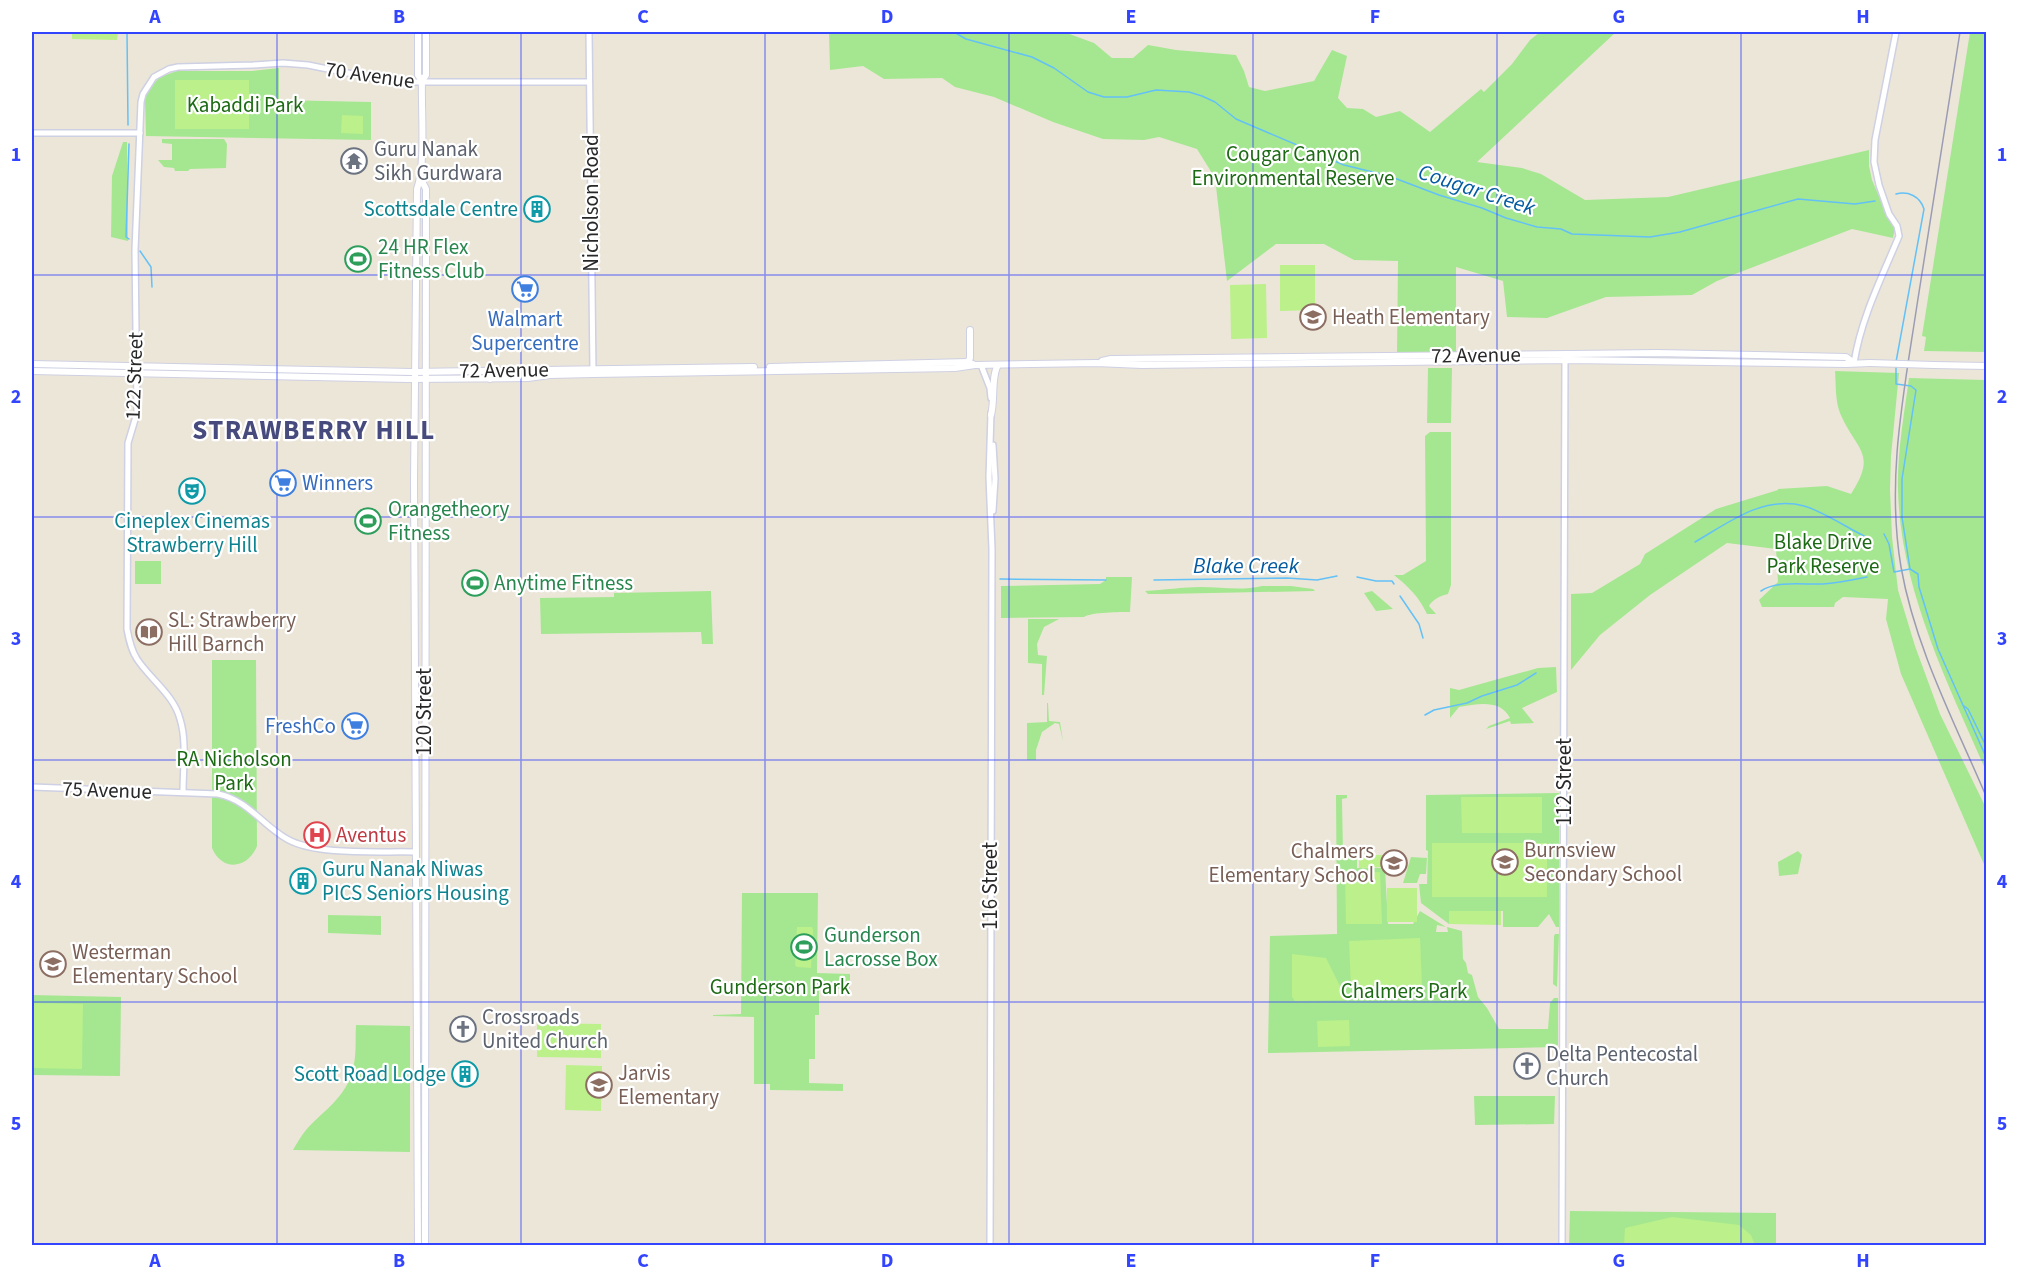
<svg xmlns="http://www.w3.org/2000/svg" width="2018" height="1277" font-family="'Source Sans 3',sans-serif">
<style>
.green{fill:#a5e790}
.pitch{fill:#bbf08b}
.lines{fill:none;stroke-linecap:round;stroke-linejoin:round}
.stream{stroke:#63c1f7;stroke-width:1.5}
.tertiary-casing{stroke:#ced0e3;stroke-width:8}
.secondary-casing{stroke:#ced0e3;stroke-width:8}
.tertiary{stroke:#fff;stroke-width:5}
.secondary{stroke:#fff;stroke-width:6}
.rail{stroke:#9b9cb4;stroke-width:1.5}
.secondary-bridge-casing{stroke:#ced0e3;stroke-width:8;stroke-linecap:butt}
.secondary-bridge{stroke:#fff;stroke-width:6}
.grid{fill:none;stroke:#34f;stroke-width:1.5;stroke-opacity:0.55}
.labels{text-anchor:middle;stroke-width:4.5;stroke-linejoin:round;paint-order:stroke}
.street-label{font-size:21px;fill:#282828;stroke:#fff}
.park-label{font-size:21px;fill:#1d6a14;stroke:#fff}
.worship-label{font-size:21px;fill:#5b616d;stroke:#fff;text-anchor:start}
.culture-label{font-size:21px;fill:#0d838f;stroke:#fff;text-anchor:end}
.leisure-label{font-size:21px;fill:#27864d;stroke:#fff;text-anchor:start}
.education-label{font-size:21px;fill:#785e54;stroke:#fff;text-anchor:start}
.shop-label{font-size:21px;fill:#366cbe;stroke:#fff}
.health-label{font-size:21px;fill:#be3a42;stroke:#fff;text-anchor:start}
.water-label{font-size:22px;font-style:italic;fill:#045ba1;stroke:#fff}
.district-label{font-size:27px;font-weight:bold;letter-spacing:1.5px;fill:#464a7c;stroke:#fff}
.neatline{fill:none;stroke:#34f;stroke-width:2}
.grid-label{font-size:20px;text-anchor:middle;font-weight:bold;fill:#34f}
</style>
<rect width="100%" height="100%" fill="#ece6d9"/>
<g class="green">
<path d="M 829,32 L 1064,32 L 1094,43 L 1112,58 L 1133,58 L 1148,45 L 1176,50 L 1236,55 L 1244,71 L 1249,87 L 1265,91 L 1314,81 L 1332,50 L 1347,56 L 1338,98 L 1347,108 L 1363,109 L 1376,117 L 1400,111 L 1430,132 L 1481,89 L 1484,92 L 1512,64 L 1530,40 L 1540,32 L 1616,32 L 1477,162 L 1522,168 L 1541,174 L 1585,200 L 1668,197 L 1869,150 L 1869,166 L 1872,180 L 1884,208 L 1895,228 L 1893,238 L 1852,229 L 1717,281 L 1692,295 L 1606,297 L 1547,318 L 1507,317 L 1503,281 L 1456,267 L 1456,352 L 1397,353 L 1398,261 L 1354,260 L 1324,244 L 1276,244 L 1227,281 L 1215,178 L 1197,149 L 1159,137 L 1144,140 L 1103,139 L 1053,122 L 994,97 L 955,87 L 942,78 L 884,79 L 863,66 L 830,70 Z"/>
<path d="M 1970,32 L 1986,32 L 1986,352 L 1924,351 L 1926,337 L 1922,336 Z"/>
<path d="M 279,68 L 279,100 L 371,102 L 371,140 L 146,136 L 145,100 L 147,91 L 160,77 L 177,71 L 252,71 Z"/>
<path d="M 162,139 L 224,139 L 227,144 L 226,168 L 190,169 L 188,171 L 175,171 L 174,168 L 164,167 L 158,160 L 172,160 L 172,144 L 162,143 Z"/>
<path d="M 123,142 L 127,142 L 128,241 L 111,237 L 112,176 Z"/>
<path d="M 1428,368 L 1452,368 L 1451,423 L 1427,423 Z"/>
<path d="M 1835,371 L 1899,373 L 1891,456 L 1890,489 L 1892,537 L 1898,590 L 1915,646 L 1940,714 L 1986,808 L 1986,869 L 1901,674 L 1886,619 L 1888,599 L 1843,597 L 1835,603 L 1834,607 L 1762,607 L 1759,600 L 1778,582 L 1776,549 L 1727,543 L 1650,595 L 1600,635 L 1571,670 L 1571,594 L 1592,593 L 1640,564 L 1645,554 L 1716,509 L 1778,490 L 1778,489 L 1827,486 L 1851,494 C 1878,452 1856,451 1840,413 C 1835,401 1836,384 1835,371 Z"/>
<path d="M 1909,378 L 1986,380 L 1986,771 C 1947,681 1901,591 1898,491 C 1897,453 1904,415 1909,378 Z"/>
<path d="M 1430,432 L 1451,432 L 1451,585 L 1448,594 C 1440,596 1433,599 1429,606 L 1436,614 L 1427,614 C 1419,597 1409,587 1394,575 L 1403,575 L 1426,561 L 1425,436 Z"/>
<rect x="135" y="561" width="26" height="23"/>
<path d="M 1106,577 L 1132,577 L 1130,612 C 1120,612 1092,612 1084,617 L 1001,618 L 1001,586 L 1100,584 L 1106,580 Z"/>
<path d="M 1262,586 L 1291,586 L 1313,589 L 1315,591 L 1164,594 L 1148,594 L 1145,591 C 1164,590 1182,587 1201,587 C 1222,587 1241,591 1262,586 Z"/>
<path d="M 711,591 L 713,644 L 702,644 L 701,632 L 541,634 L 540,598 L 614,597 L 614,593 Z"/>
<path d="M 1372,591 L 1393,609 L 1376,611 L 1364,593 Z"/>
<path d="M 1028,619 L 1059,619 L 1044,627 L 1037,644 L 1038,655 L 1047,656 L 1044,695 L 1042,695 L 1042,664 L 1028,663 Z"/>
<path d="M 212,660 L 256,660 L 257,846 C 248,869 222,872 212,848 Z"/>
<path d="M 1556,667 L 1557,692 L 1522,708 L 1534,723 L 1511,724 L 1510,721 L 1486,729 L 1489,726 L 1510,718 C 1500,699 1478,704 1459,707 L 1450,718 L 1450,688 L 1459,690 L 1538,668 Z"/>
<path d="M 1047,703 L 1048,703 L 1049,721 L 1060,722 L 1063,741 L 1059,724 L 1055,723 L 1042,732 L 1036,750 L 1036,760 L 1027,760 L 1027,723 L 1047,722 Z"/>
<path d="M 1559,793 L 1559,927 L 1556,927 L 1549,914 L 1538,927 L 1503,927 L 1503,911 L 1450,911 L 1449,924 L 1421,903 L 1419,884 L 1427,884 L 1428,851 L 1426,850 L 1426,795 Z"/>
<path d="M 1336,795 L 1347,795 L 1347,798 L 1342,799 L 1343,855 L 1357,856 L 1357,868 L 1385,868 L 1388,924 L 1413,924 L 1420,911 L 1446,927 L 1437,925 L 1436,932 L 1448,932 L 1447,927 L 1462,931 L 1463,959 L 1466,963 L 1468,973 L 1472,975 L 1478,997 L 1487,1008 L 1499,1029 L 1548,1029 L 1550,1003 L 1554,998 L 1558,998 L 1558,1045 L 1556,1047 L 1268,1053 L 1270,936 L 1337,934 Z"/>
<path d="M 1798,851 L 1802,855 L 1798,874 L 1779,876 L 1778,862 Z"/>
<path d="M 1411,857 L 1427,858 L 1426,874 L 1420,874 L 1417,883 L 1403,883 Z"/>
<path d="M 742,893 L 818,893 L 817,973 L 850,974 L 850,989 L 819,989 L 819,1015 L 815,1015 L 815,1059 L 809,1059 L 809,1083 L 843,1084 L 843,1091 L 770,1090 L 770,1084 L 754,1084 L 754,1017 L 713,1016 L 713,1015 L 741,1014 Z"/>
<path d="M 328,915 L 381,916 L 381,935 L 328,933 Z"/>
<path d="M 1555,934 L 1559,934 L 1557,987 L 1553,984 L 1554,936 Z"/>
<path d="M 32,995 L 121,997 L 120,1076 L 32,1075 Z"/>
<path d="M 356,1025 L 410,1026 L 410,1152 L 293,1150 C 297,1143 301,1136 306,1130 C 323,1111 345,1098 352,1072 C 357,1057 355,1041 356,1025 Z"/>
<path d="M 1474,1096 L 1555,1096 L 1554,1124 L 1475,1125 Z"/>
<path d="M 1570,1211 L 1776,1213 L 1776,1245 L 1569,1246 Z"/>
</g>
<g class="pitch">
<path d="M 72,32 L 118,32 L 117,40 L 72,39 Z"/>
<rect x="175" y="80" width="74" height="49"/>
<path d="M 342,115 L 363,116 L 363,134 L 341,133 Z"/>
<path d="M 1280,265 L 1315,265 L 1315,310 L 1280,311 Z"/>
<path d="M 1266,284 L 1267,338 L 1231,339 L 1230,285 Z"/>
<path d="M 1461,797 L 1542,797 L 1542,833 L 1462,833 Z"/>
<rect x="1432" y="843" width="115" height="54"/>
<path d="M 1359,855 L 1385,855 L 1385,867 L 1359,868 Z"/>
<path d="M 1380,872 L 1382,924 L 1346,924 L 1345,873 Z"/>
<rect x="1387" y="888" width="30" height="34"/>
<path d="M 1449,911 L 1501,911 L 1501,925 L 1449,924 Z"/>
<path d="M 797,927 L 812,927 L 813,930 L 811,968 L 797,967 L 795,965 Z"/>
<path d="M 1420,938 L 1422,986 L 1351,988 L 1349,941 Z"/>
<path d="M 1292,954 L 1326,958 L 1347,1000 L 1295,1001 L 1292,997 Z"/>
<path d="M 32,1003 L 83,1004 L 82,1069 L 32,1068 Z"/>
<path d="M 1349,1020 L 1350,1046 L 1318,1047 L 1317,1021 Z"/>
<path d="M 537,1023 L 601,1024 L 601,1058 L 537,1057 Z"/>
<path d="M 566,1065 L 602,1066 L 601,1111 L 565,1110 Z"/>
<path d="M 1672,1217 L 1739,1225 L 1751,1235 L 1755,1245 L 1624,1245 L 1625,1228 Z"/>
</g>
<g class="lines">
<g class="stream">
<path d="M 127,32 L 128,125"/>
<path d="M 954,32 L 966,39 L 1032,57 L 1054,68 L 1088,92 L 1104,97 L 1127,97 L 1156,90 L 1189,92 L 1202,96 L 1215,102 L 1236,119 L 1344,165 L 1389,176 L 1439,195 L 1482,208 L 1506,218 L 1537,227 L 1561,229 L 1572,234 L 1650,237 L 1680,232 L 1798,199 L 1855,204 L 1875,201"/>
<path d="M 129,144 L 126,237 L 129,239"/>
<path d="M 1896,194 C 1908,191 1920,196 1924,209 L 1896,362"/>
<path d="M 140,251 L 151,267 L 152,287"/>
<path d="M 1896,366 L 1896,384 L 1911,386 L 1916,390 L 1902,479 L 1902,517 L 1910,569 L 1918,574 L 1919,587 L 1938,649 L 1986,757"/>
<path d="M 1884,534 L 1889,544 L 1894,572 L 1910,569"/>
<path d="M 1695,542 C 1728,523 1763,495 1804,506 C 1822,511 1846,527 1864,536"/>
<path d="M 1357,577 L 1376,581 L 1392,581 L 1394,584"/>
<path d="M 1000,579 L 1106,580"/>
<path d="M 1154,580 L 1287,578 L 1317,580 L 1337,576"/>
<path d="M 1761,591 C 1778,580 1805,585 1823,584 C 1838,583 1852,580 1867,577"/>
<path d="M 1400,596 L 1419,624 L 1423,638"/>
<path d="M 1964,706 L 1968,709 L 1986,746"/>
<path d="M 1425,715 L 1434,710 L 1467,703 L 1482,696 L 1517,685 L 1536,673"/>
</g>
<g class="tertiary-casing">
<g id="tertiary">
<path d="M 589,32 L 593,372"/>
<path d="M 32,133 L 140,133"/>
<path d="M 1854,363 C 1861,318 1882,277 1899,236 L 1897,226 L 1889,214 L 1879,185 L 1874,162 L 1875,140 L 1896,32"/>
<path d="M 981,365 L 990,388 L 991,398"/>
<path d="M 993,445 L 995,479 L 993,511"/>
<path d="M 32,787 L 218,794 C 248,800 262,825 287,839 C 317,856 380,851 415,852"/>
<path d="M 183,792 C 183,769 187,741 180,719 C 174,695 150,679 137,659 C 131,650 129,640 127,629 L 128,443 L 137,413 L 135,250 L 141,102 L 143,94 L 154,77 L 169,69 L 178,67 L 253,65 L 283,63 L 308,65 L 392,82 L 589,82"/>
<path d="M 990,1246 L 992,549 L 989,477 L 991,413"/>
<path d="M 1562,1246 L 1565,356"/>
</g>
</g>
<g class="secondary-casing">
<g id="secondary">
<path d="M 418,32 L 418,75 L 422,81 C 421,108 426,165 417,189 L 414,481 L 418,1246"/>
<path d="M 422,81 L 426,75 L 426,32"/>
<path d="M 421,179 L 426,189 L 425,1246"/>
<path d="M 1102,361 L 1111,359 L 1657,353 L 1846,357 L 1854,363"/>
<path d="M 968,362 L 970,358 L 970,330"/>
<path d="M 32,364 L 412,372 L 754,367"/>
<path d="M 1934,365 L 1986,366"/>
<path d="M 770,367 L 968,362 L 975,365"/>
<path d="M 32,371 L 408,379 L 528,378 L 550,375 L 593,374 L 955,368 L 975,365 L 1096,363 L 1142,365 L 1571,360 L 1846,364 L 1870,363"/>
<path d="M 490,379 L 494,375 L 523,372"/>
<path d="M 991,415 C 995,401 991,376 998,365"/>
</g>
</g>
<use href="#tertiary" class="tertiary"/>
<use href="#secondary" class="secondary"/>
<path class="rail" d="M 1960,32 C 1945,123 1931,214 1917,305 C 1904,392 1886,479 1901,567 C 1915,647 1954,721 1986,796"/>
<g class="secondary-bridge-casing">
<path id="secondary-bridge" d="M 1870,363 L 1934,365"/>
</g>
<use href="#secondary-bridge" class="secondary-bridge"/>
</g>
<path class="grid" d="M 277,32 L 277,1246M 521,32 L 521,1246M 765,32 L 765,1246M 1009,32 L 1009,1246M 1253,32 L 1253,1246M 1497,32 L 1497,1246M 1741,32 L 1741,1246M 32,275 L 1986,275M 32,517 L 1986,517M 32,760 L 1986,760M 32,1002 L 1986,1002"/>
<defs>
<g id="temple-ring" transform="scale(1.35)"><circle r="9.5" fill="#fff" stroke="#6b7280" stroke-width="1.5"/><path d="M0-6L5-2H3V0L6.5 2.5H4V6H1.5V3h-3V6H-4V2.5H-6.5L-3 0V-2H-5Z" fill="#6b7280"/></g>
<g id="building-ring" transform="scale(1.35)"><circle r="9.5" fill="#fff" stroke="#0f9aa8" stroke-width="1.5"/><path d="M-4-6H4V6H1V3H-1V6H-4ZM-2.5-4.3h1.7v1.8h-1.7ZM.8-4.3h1.7v1.8H.8ZM-2.5-1h1.7V.8h-1.7ZM.8-1h1.7V.8H.8Z" fill="#0f9aa8"/></g>
<g id="stadium-ring" transform="scale(1.35)"><circle r="9.5" fill="#fff" stroke="#2e9e5b" stroke-width="1.5"/><path d="M0-5a6.5 5 0 1 0 0 10a6.5 5 0 1 0 0-10ZM-3.5-1.8h7v3.6h-7Z" fill="#2e9e5b"/></g>
<g id="supermarket-ring" transform="scale(1.35)"><circle r="9.5" fill="#fff" stroke="#3f7fe0" stroke-width="1.5"/><path d="M-6-5.5h2.5l.6 2H6L4.5 2H-2.5L-4.4-4H-6ZM-1.5 3.2a1.3 1.3 0 1 0 .1 0ZM3 3.2a1.3 1.3 0 1 0 .1 0Z" fill="#3f7fe0"/></g>
<g id="school-ring" transform="scale(1.35)"><circle r="9.5" fill="#fff" stroke="#8d6e63" stroke-width="1.5"/><path d="M0-5L7-2L0 1L-7-2ZM-4 1L0 2.5L4 1V4Q0 6-4 4Z" fill="#8d6e63"/></g>
<g id="theatre-ring" transform="scale(1.35)"><circle r="9.5" fill="#fff" stroke="#0f9aa8" stroke-width="1.5"/><path d="M-5-5.5Q0-4 5-5.5V0Q5 5 0 6Q-5 5-5 0ZM-3.3-2.5H-1v1.5H-3.3ZM1-2.5H3.3v1.5H1ZM-2.8 1Q0 5.5 2.8 1Z" fill="#0f9aa8"/></g>
<g id="library-ring" transform="scale(1.35)"><circle r="9.5" fill="#fff" stroke="#8d6e63" stroke-width="1.5"/><path d="M-6-4Q-3-5.5-.7-3.5V5Q-3 3-6 4ZM6-4Q3-5.5 .7-3.5V5Q3 3 6 4Z" fill="#8d6e63"/></g>
<g id="hospital-ring" transform="scale(1.35)"><circle r="9.5" fill="#fff" stroke="#e0444e" stroke-width="1.5"/><path d="M-5-5h3v3.5h4V-5h3V5h-3V1.5h-4V5h-3Z" fill="#e0444e"/></g>
<g id="church-ring" transform="scale(1.35)"><circle r="9.5" fill="#fff" stroke="#6b7280" stroke-width="1.5"/><path d="M-1.2-6h2.4v3.5h3.3v2.4h-3.3V6h-2.4V-.1h-3.3v-2.4h3.3Z" fill="#6b7280"/></g>
</defs>
<g fill-rule="evenodd">
<use href="#temple-ring" x="354" y="161"/>
<use href="#building-ring" x="537" y="209"/>
<use href="#stadium-ring" x="358" y="259"/>
<use href="#supermarket-ring" x="525" y="289"/>
<use href="#school-ring" x="1313" y="317"/>
<use href="#supermarket-ring" x="283" y="483"/>
<use href="#theatre-ring" x="192" y="491"/>
<use href="#stadium-ring" x="368" y="521"/>
<use href="#stadium-ring" x="475" y="583"/>
<use href="#library-ring" x="149" y="632"/>
<use href="#supermarket-ring" x="355" y="726"/>
<use href="#hospital-ring" x="317" y="835"/>
<use href="#school-ring" x="1505" y="862"/>
<use href="#school-ring" x="1394" y="863"/>
<use href="#building-ring" x="303" y="881"/>
<use href="#stadium-ring" x="804" y="947"/>
<use href="#school-ring" x="53" y="964"/>
<use href="#church-ring" x="463" y="1029"/>
<use href="#church-ring" x="1527" y="1066"/>
<use href="#building-ring" x="465" y="1074"/>
<use href="#school-ring" x="599" y="1085"/>
</g>
<g class="labels">
<g class="street-label">
<text transform="translate(370 75) rotate(8)" y="7">70 Avenue</text>
<text transform="translate(591 203) rotate(-90)" y="7">Nicholson Road</text>
<text transform="translate(1476 355) rotate(-1)" y="7">72 Avenue</text>
<text transform="translate(504 370) rotate(-1)" y="7">72 Avenue</text>
<text transform="translate(134 376) rotate(-88)" y="7">122 Street</text>
<text transform="translate(424 712) rotate(-90)" y="7">120 Street</text>
<text transform="translate(1564 782) rotate(-90)" y="7">112 Street</text>
<text transform="translate(107 790) rotate(2)" y="7">75 Avenue</text>
<text transform="translate(990 886) rotate(-90)" y="7">116 Street</text>
</g>
<g class="park-label">
<text x="245" y="112">Kabaddi Park</text>
<text x="1293" y="161">Cougar Canyon<tspan x="1293" dy="24">Environmental Reserve</tspan></text>
<text x="1823" y="549">Blake Drive<tspan x="1823" dy="24">Park Reserve</tspan></text>
<text x="234" y="766">RA Nicholson<tspan x="234" dy="24">Park</tspan></text>
<text x="780" y="994">Gunderson Park</text>
<text x="1404" y="998">Chalmers Park</text>
</g>
<g class="worship-label">
<text x="374" y="156">Guru Nanak<tspan x="374" dy="24">Sikh Gurdwara</tspan></text>
<text x="482" y="1024">Crossroads<tspan x="482" dy="24">United Church</tspan></text>
<text x="1546" y="1061">Delta Pentecostal<tspan x="1546" dy="24">Church</tspan></text>
</g>
<g class="culture-label">
<text x="518" y="216">Scottsdale Centre</text>
<text x="192" y="528" text-anchor="middle">Cineplex Cinemas<tspan x="192" dy="24">Strawberry Hill</tspan></text>
<text x="322" y="876" text-anchor="start">Guru Nanak Niwas<tspan x="322" dy="24">PICS Seniors Housing</tspan></text>
<text x="446" y="1081">Scott Road Lodge</text>
</g>
<g class="leisure-label">
<text x="378" y="254">24 HR Flex<tspan x="378" dy="24">Fitness Club</tspan></text>
<text x="388" y="516">Orangetheory<tspan x="388" dy="24">Fitness</tspan></text>
<text x="494" y="590">Anytime Fitness</text>
<text x="824" y="942">Gunderson<tspan x="824" dy="24">Lacrosse Box</tspan></text>
</g>
<g class="education-label">
<text x="1332" y="324">Heath Elementary</text>
<text x="168" y="627">SL: Strawberry<tspan x="168" dy="24">Hill Barnch</tspan></text>
<text x="1524" y="857">Burnsview<tspan x="1524" dy="24">Secondary School</tspan></text>
<text x="1374" y="858" text-anchor="end">Chalmers<tspan x="1374" dy="24">Elementary School</tspan></text>
<text x="72" y="959">Westerman<tspan x="72" dy="24">Elementary School</tspan></text>
<text x="618" y="1080">Jarvis<tspan x="618" dy="24">Elementary</tspan></text>
</g>
<g class="shop-label">
<text x="525" y="326">Walmart<tspan x="525" dy="24">Supercentre</tspan></text>
<text x="302" y="490" text-anchor="start">Winners</text>
<text x="336" y="733" text-anchor="end">FreshCo</text>
</g>
<g class="health-label">
<text x="336" y="842">Aventus</text>
</g>
<g class="water-label">
<text transform="translate(1477 189) rotate(18)" y="8">Cougar Creek</text>
<text x="1246" y="573">Blake Creek</text>
</g>
<g class="district-label">
<text x="314" y="439">STRAWBERRY HILL</text>
</g>
</g>
<rect width="2018" height="1277" fill="none" stroke="#ffffff" stroke-width="66"/>
<rect x="33" y="33" width="1952" height="1211" class="neatline"/>
<g class="grid-label">
<text x="155" y="23">A</text>
<text x="399" y="23">B</text>
<text x="643" y="23">C</text>
<text x="887" y="23">D</text>
<text x="1131" y="23">E</text>
<text x="1375" y="23">F</text>
<text x="1619" y="23">G</text>
<text x="1863" y="23">H</text>
<text x="16" y="161">1</text>
<text x="2002" y="161">1</text>
<text x="16" y="403">2</text>
<text x="2002" y="403">2</text>
<text x="16" y="645">3</text>
<text x="2002" y="645">3</text>
<text x="16" y="888">4</text>
<text x="2002" y="888">4</text>
<text x="16" y="1130">5</text>
<text x="2002" y="1130">5</text>
<text x="155" y="1267">A</text>
<text x="399" y="1267">B</text>
<text x="643" y="1267">C</text>
<text x="887" y="1267">D</text>
<text x="1131" y="1267">E</text>
<text x="1375" y="1267">F</text>
<text x="1619" y="1267">G</text>
<text x="1863" y="1267">H</text>
</g>
</svg>
